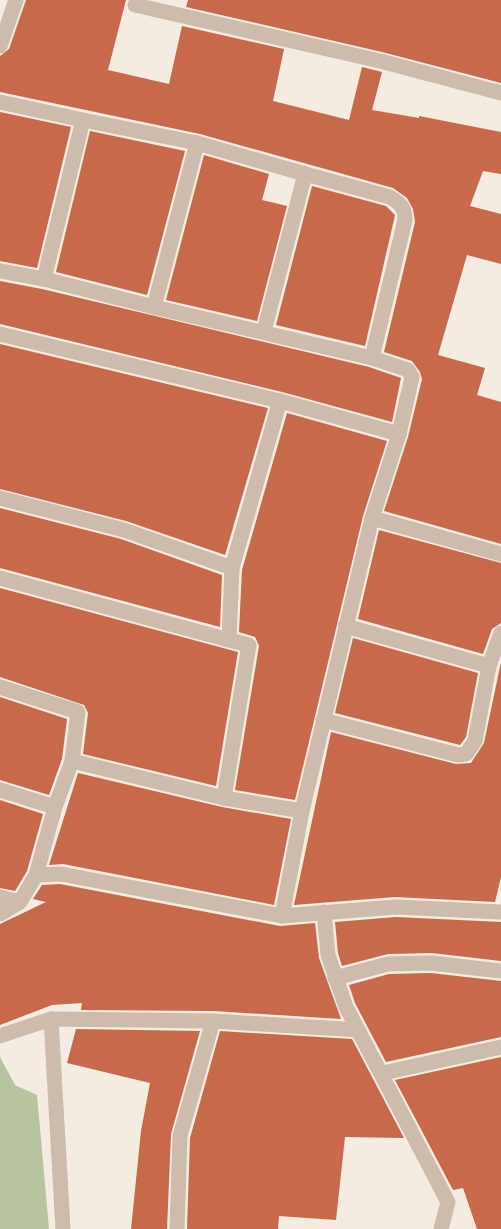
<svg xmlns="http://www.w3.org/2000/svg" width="501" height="1229" font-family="Ubuntu,sans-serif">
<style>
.green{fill:#b8c4a0}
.building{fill:#c8694b}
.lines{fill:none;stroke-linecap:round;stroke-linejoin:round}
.minor{stroke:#cdbbac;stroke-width:15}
</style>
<rect width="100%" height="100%" fill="#f4ebe1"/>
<path class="green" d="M 0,1057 L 15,1085 L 37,1095 L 49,1229 L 0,1229 Z"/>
<g class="building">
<path d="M 26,0 L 126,0 L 108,70 L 169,84 L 182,26 L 284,49 L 273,101 L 349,120 L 362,67 L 382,72 L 372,110 L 419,118 L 419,116 L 501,132 L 501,174 L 483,171 L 470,206 L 501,214 L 501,264 L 467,255 L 438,355 L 485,368 L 477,395 L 501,402 L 501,544 L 384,511 L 408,437 L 422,379 L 420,372 L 412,361 L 384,352 L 415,222 L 413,209 L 407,198 L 393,188 L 200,134 L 0,92 L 0,56 L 9,49 Z"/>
<path d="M 188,0 L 501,0 L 501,83 L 382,52 L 186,7 Z"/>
<path d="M 0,112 L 71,127 L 37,268 L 0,261 Z"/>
<path d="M 90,131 L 185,151 L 147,295 L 56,272 Z"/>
<path d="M 204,155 L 269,174 L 262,200 L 287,206 L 257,321 L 166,300 Z"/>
<path d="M 312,186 L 386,206 L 395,215 L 365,346 L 276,325 Z"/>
<path d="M 0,281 L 42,289 L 369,367 L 401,378 L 392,422 L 282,392 L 0,324 Z"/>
<path d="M 0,344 L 268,408 L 225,555 L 126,521 L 0,489 Z"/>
<path d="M 287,413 L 387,441 L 363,516 L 295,800 L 235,790 L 259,646 L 255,637 L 239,632 L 242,570 Z"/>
<path d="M 0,508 L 121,539 L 222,575 L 220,627 L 0,568 Z"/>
<path d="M 379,530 L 501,563 L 501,623 L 492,629 L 483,654 L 358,619 Z"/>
<path d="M 0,588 L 238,652 L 216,786 L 83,754 L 88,713 L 84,705 L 0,677 Z"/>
<path d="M 353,638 L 478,673 L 466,737 L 460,745 L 335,713 Z"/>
<path d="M 501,662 L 501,877 L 495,902 L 395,897 L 294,905 L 331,732 L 456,764 L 471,763 L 484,743 Z"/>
<path d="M 0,697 L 67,719 L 62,759 L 49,795 L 0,780 Z"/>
<path d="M 78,773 L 222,807 L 291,819 L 274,905 L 63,864 L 49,865 Z"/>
<path d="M 0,800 L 43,814 L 27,871 L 15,891 L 0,888 Z"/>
<path d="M 60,884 L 280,926 L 315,923 L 319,958 L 341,1019 L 214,1011 L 81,1010 L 82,1003 L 52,1005 L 0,1025 L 0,924 L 46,902 L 33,899 L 42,885 Z"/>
<path d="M 396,917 L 501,922 L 501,961 L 432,953 L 388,954 L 342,966 L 338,953 L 335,922 Z"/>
<path d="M 431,973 L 501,981 L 501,1037 L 386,1062 L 355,1003 L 349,985 L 389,974 Z"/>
<path d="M 76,1029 L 200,1031 L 171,1134 L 167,1229 L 131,1229 L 141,1131 L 150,1083 L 67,1063 Z"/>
<path d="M 220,1031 L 352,1039 L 404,1138 L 345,1137 L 336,1220 L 279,1216 L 278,1229 L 187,1229 L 190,1138 Z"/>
<path d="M 501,1057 L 501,1229 L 477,1229 L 463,1188 L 453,1190 L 395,1080 Z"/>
</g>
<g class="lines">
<g class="minor">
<path d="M 135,5 L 380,61 L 501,93"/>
<path d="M 0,46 L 16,0"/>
<path d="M 0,102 L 83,120 L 44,279 L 154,307 L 372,358"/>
<path d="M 83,120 L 197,143 L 305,174"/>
<path d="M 0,271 L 44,279"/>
<path d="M 154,307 L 197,143"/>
<path d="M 264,331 L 305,174 L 390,197 C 401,204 405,208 405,220 L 372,358 L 408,370 L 412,377 L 399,434"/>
<path d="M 0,334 L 280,401 L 399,434 L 372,518 L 302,811 L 224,798 L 72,761 L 78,712 L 0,687"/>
<path d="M 0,498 L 124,530 L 232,568 L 280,401"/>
<path d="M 372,518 L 501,554"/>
<path d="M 0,578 L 229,640"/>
<path d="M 345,626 L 489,666"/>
<path d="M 323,720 L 458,755 L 466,754 L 475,741 L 489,666 L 501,633"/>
<path d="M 0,790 L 55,807"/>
<path d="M 224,798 L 249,645 L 229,640 L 232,568"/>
<path d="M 302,811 L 282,916 L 396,907 L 501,912"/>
<path d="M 36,875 L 55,807 L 72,761"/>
<path d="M 0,897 L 20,902"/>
<path d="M 324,912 L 328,955 L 346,1007 L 448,1202 L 441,1229"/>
<path d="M 0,914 L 20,902 L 36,875 L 61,874 L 282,916"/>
<path d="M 335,978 L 388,964 L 431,963 L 501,971"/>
<path d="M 51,1019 L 63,1229"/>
<path d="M 213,1021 L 358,1030"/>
<path d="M 0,1036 L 51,1019 L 213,1021 L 180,1136 L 177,1229"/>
<path d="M 383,1073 L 501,1047"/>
</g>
</g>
</svg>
